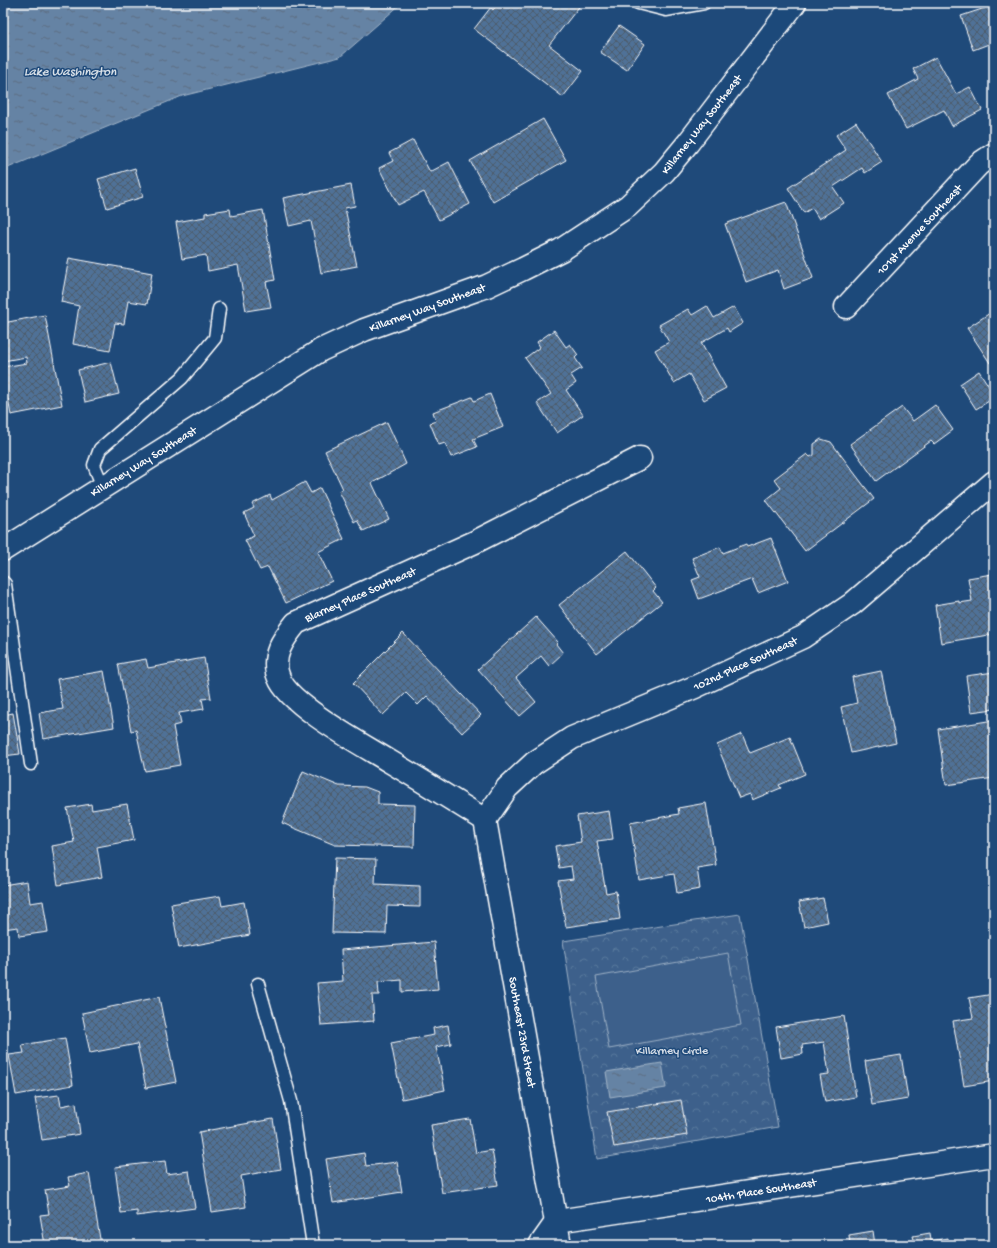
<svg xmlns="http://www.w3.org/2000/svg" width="997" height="1248" font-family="'Gochi Hand',sans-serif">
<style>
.park{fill:url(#park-crowns);stroke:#9eb0c5}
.garden{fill:#3c618b;stroke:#9eb0c5}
.water{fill:url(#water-ripples);stroke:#a3b5c8}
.building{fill:url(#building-cross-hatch);stroke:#fff}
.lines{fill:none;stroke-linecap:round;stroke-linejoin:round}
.service-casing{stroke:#fff;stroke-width:15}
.minor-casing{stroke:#fff;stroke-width:25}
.tertiary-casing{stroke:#fff;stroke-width:25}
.service{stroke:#1f4a7a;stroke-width:12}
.minor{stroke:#1f4a7a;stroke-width:22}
.tertiary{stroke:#1f4a7a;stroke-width:22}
.labels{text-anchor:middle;stroke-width:3;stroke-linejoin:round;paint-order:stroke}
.street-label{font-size:12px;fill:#fff;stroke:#1f4a7a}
.park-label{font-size:12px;fill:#d8dfe8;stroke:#1f4a7a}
.water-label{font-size:13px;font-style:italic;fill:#d8e0e8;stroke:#1f4a7a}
</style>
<defs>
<pattern id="park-crowns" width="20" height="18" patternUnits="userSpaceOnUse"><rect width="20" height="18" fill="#3c618b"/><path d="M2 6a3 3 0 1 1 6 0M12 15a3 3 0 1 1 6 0" fill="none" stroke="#59799c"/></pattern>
<pattern id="water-ripples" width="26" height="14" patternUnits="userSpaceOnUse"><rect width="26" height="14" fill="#6583a4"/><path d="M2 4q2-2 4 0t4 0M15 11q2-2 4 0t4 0" fill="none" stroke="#5b6d81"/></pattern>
<pattern id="building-cross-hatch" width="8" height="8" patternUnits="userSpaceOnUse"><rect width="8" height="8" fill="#507197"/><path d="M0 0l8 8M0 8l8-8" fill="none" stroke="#4e5b6a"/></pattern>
</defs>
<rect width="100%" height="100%" fill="#1f4a7a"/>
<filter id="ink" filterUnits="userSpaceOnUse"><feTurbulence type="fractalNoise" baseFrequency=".025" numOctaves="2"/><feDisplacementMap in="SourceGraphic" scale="8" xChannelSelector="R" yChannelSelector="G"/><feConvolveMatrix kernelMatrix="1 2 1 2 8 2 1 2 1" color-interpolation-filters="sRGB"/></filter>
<g filter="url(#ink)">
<path class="park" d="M 740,914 L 778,1127 L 597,1159 L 563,941 Z"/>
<path class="garden" d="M 728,953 L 741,1025 L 609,1049 L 596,977 Z"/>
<g class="water">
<path d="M 3,3 L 402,3 L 340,57 L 182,96 L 3,170 Z"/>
<path d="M 662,1063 L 666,1088 L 610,1097 L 606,1072 Z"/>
</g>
<g class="building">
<path d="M 498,3 L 582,3 L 549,45 L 583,71 L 563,97 L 474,29 L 491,7 L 493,10 Z"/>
<path d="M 994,5 L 994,42 L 973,50 L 961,16 Z"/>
<path d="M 619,26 L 645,44 L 627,70 L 600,52 Z"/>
<path d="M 936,57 L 956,94 L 970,87 L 982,110 L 952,126 L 944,110 L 906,129 L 888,95 L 918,79 L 913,69 Z"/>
<path d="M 543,119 L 566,160 L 493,202 L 470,161 Z"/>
<path d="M 856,122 L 882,162 L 865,173 L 862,168 L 833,187 L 844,203 L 819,219 L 812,208 L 804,213 L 788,188 L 846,150 L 836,135 Z"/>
<path d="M 413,140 L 430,172 L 449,162 L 470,204 L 439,220 L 424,192 L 398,205 L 379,168 L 393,161 L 389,153 Z"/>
<path d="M 135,168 L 143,197 L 107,208 L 98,179 Z"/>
<path d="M 351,185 L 355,206 L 345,208 L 357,266 L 321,273 L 311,221 L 289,226 L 283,198 Z"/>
<path d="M 786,202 L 813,278 L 784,289 L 778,270 L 746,282 L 725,224 Z"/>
<path d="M 230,209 L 231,216 L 263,210 L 275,280 L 266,282 L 271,307 L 246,311 L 238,265 L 208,271 L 206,255 L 182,259 L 176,222 L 205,217 L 205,213 Z"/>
<path d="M 69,258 L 152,273 L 147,304 L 128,301 L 124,324 L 115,323 L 110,351 L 73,344 L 79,306 L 61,302 Z"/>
<path d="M 707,306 L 714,318 L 734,307 L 743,323 L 729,332 L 727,328 L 701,343 L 726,388 L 704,400 L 689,374 L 674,383 L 655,350 L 669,342 L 659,325 L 688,309 L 692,315 Z"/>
<path d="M 990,313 L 994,317 L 994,361 L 990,363 L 967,328 Z"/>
<path d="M 45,315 L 62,405 L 11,415 L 8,399 L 3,400 L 3,367 L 27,363 L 26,357 L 3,361 L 3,323 Z"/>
<path d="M 554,330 L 566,347 L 570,344 L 578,355 L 575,358 L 582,368 L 571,375 L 576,383 L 566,390 L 583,415 L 557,433 L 537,403 L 551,394 L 525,358 L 540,347 L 537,342 Z"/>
<path d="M 111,362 L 119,394 L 85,402 L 78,370 Z"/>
<path d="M 979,371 L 994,394 L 994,398 L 976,409 L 960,384 Z"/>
<path d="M 490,394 L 503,427 L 473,439 L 477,447 L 451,457 L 445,443 L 439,445 L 430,423 L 436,421 L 433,412 L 472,397 L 474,401 Z"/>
<path d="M 935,405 L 953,430 L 934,444 L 931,441 L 876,481 L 850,444 L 902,407 L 913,421 Z"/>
<path d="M 387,422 L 406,464 L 372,483 L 389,519 L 363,531 L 357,520 L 354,522 L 339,491 L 343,489 L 325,451 Z"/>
<path d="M 821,439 L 831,442 L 874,499 L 805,551 L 766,500 L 781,488 L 774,479 L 807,454 L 810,457 L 814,455 L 814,444 Z"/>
<path d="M 305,482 L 311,493 L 320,488 L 344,539 L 318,552 L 332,581 L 286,603 L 268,567 L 260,570 L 245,540 L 254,536 L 244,513 L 254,508 L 252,504 L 270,495 L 272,500 Z"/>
<path d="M 771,538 L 788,581 L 758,593 L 752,579 L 699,599 L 692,580 L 700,577 L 692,558 L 720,547 L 723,553 L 746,544 L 747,547 Z"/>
<path d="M 627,551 L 656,588 L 653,591 L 662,602 L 597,654 L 559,605 Z"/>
<path d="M 991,564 L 994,564 L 994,634 L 941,643 L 935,605 L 959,601 L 959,603 L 972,601 L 968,578 L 992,574 Z"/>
<path d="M 536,617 L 558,642 L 556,644 L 563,653 L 549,666 L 541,656 L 516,678 L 536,702 L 520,716 L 478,669 Z"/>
<path d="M 403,633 L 481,715 L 462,733 L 427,696 L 418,705 L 406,693 L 383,715 L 353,683 Z"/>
<path d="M 204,658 L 211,698 L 202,699 L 204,709 L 179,713 L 181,724 L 173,726 L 180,765 L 145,771 L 136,730 L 131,731 L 118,664 L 146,659 L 148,668 Z"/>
<path d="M 104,671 L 114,727 L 43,739 L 39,713 L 63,709 L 57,679 Z"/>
<path d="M 881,671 L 896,743 L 851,753 L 841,707 L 857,703 L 852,677 Z"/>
<path d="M 994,672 L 994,709 L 971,712 L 966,676 Z"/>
<path d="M 13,713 L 20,754 L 3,756 L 3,715 Z"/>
<path d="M 994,720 L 994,778 L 946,785 L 938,729 Z"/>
<path d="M 742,734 L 750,753 L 790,737 L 805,774 L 779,785 L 781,788 L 752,800 L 750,794 L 739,798 L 717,745 Z"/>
<path d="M 303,771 L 339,786 L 365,787 L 378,792 L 378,804 L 415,805 L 414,847 L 335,845 L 282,823 Z"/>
<path d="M 706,803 L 716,865 L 697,868 L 700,889 L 677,893 L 674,874 L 639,880 L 630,823 L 679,814 L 678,808 Z"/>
<path d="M 91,804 L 92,810 L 127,804 L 134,840 L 97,847 L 102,877 L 58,885 L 52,846 L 74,842 L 67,808 Z"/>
<path d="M 609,811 L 613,839 L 597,841 L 606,893 L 616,891 L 620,919 L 566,927 L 558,881 L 573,879 L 571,866 L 559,868 L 555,846 L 581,842 L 577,816 Z"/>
<path d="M 335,858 L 376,859 L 375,884 L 420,886 L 420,907 L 387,906 L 386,934 L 332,933 Z"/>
<path d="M 27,881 L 30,903 L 43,901 L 48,932 L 19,936 L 18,927 L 3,929 L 3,885 Z"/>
<path d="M 220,896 L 222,906 L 244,902 L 250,935 L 179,948 L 171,904 Z"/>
<path d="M 823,898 L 828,922 L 804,927 L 799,902 Z"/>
<path d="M 3,930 L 6,949 L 3,950 Z"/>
<path d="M 434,942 L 438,989 L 402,992 L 402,980 L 378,982 L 379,995 L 372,995 L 374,1021 L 321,1025 L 317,983 L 343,981 L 341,950 Z"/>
<path d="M 994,994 L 994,1081 L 964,1086 L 953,1021 L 973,1018 L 969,998 Z"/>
<path d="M 159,997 L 176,1082 L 146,1088 L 137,1044 L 90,1053 L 82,1013 Z"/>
<path d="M 844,1016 L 856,1097 L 825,1102 L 820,1075 L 829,1074 L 824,1042 L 802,1045 L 803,1054 L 781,1058 L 776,1027 Z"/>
<path d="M 448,1025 L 451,1044 L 436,1047 L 445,1090 L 402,1099 L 391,1043 L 434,1035 L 433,1028 Z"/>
<path d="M 65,1038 L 73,1085 L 16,1095 L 9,1055 L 24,1053 L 22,1045 Z"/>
<path d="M 901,1055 L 908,1099 L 872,1105 L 865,1061 Z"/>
<path d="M 59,1095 L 61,1106 L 76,1103 L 80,1134 L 42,1140 L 35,1098 Z"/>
<path d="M 681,1100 L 687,1135 L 614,1147 L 607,1112 Z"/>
<path d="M 273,1119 L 281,1169 L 241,1176 L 246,1207 L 212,1212 L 199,1132 Z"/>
<path d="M 470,1119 L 476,1153 L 492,1150 L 498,1185 L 442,1193 L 431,1125 Z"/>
<path d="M 364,1153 L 366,1166 L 397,1162 L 402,1192 L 333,1203 L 326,1159 Z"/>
<path d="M 165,1161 L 167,1174 L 189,1171 L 195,1208 L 137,1216 L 137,1211 L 121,1213 L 115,1167 Z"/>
<path d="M 89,1173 L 101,1245 L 45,1245 L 40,1215 L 49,1214 L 45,1190 L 70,1186 L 68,1177 Z"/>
<path d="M 873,1231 L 875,1245 L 850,1245 L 849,1235 Z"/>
<path d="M 930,1233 L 931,1241 L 947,1238 L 949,1245 L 904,1245 L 915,1243 L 913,1236 Z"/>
</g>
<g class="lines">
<g class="service-casing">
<g id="service">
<path d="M 638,3 L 666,10 L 704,3"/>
<path d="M 103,487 L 94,465 L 100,449 L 182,378 L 215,338 L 219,309"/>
<path d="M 3,582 L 5,584 L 31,764"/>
<path d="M 258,984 L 291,1101 L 313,1245"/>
</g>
</g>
<g class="minor-casing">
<g id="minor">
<path d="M 846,307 L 979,164 L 994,154"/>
<path d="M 485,820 C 453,800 421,780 389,761 C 363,745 289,705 279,678 C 270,657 283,639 296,623 L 475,542 L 640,458"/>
<path d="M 485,820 L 507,788 L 534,763 L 572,738 L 695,687 L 803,637 L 852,604 L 994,482"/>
<path d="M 485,820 L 560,1245"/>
<path d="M 540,1245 L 557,1221 L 994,1155"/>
</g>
</g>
<g class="tertiary-casing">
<path id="tertiary" d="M 3,550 L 321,350 L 364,330 L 487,286 L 523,269 L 561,250 L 628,206 L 664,172 L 688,143 L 795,3"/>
</g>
<use href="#service" class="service"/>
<use href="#minor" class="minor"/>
<use href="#tertiary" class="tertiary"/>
</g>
</g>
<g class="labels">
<g class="street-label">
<text transform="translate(701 124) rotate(-52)" y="4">Killarney Way Southeast</text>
<text transform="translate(919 229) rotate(-47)" y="4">101st Avenue Southeast</text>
<text transform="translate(427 307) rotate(-20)" y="4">Killarney Way Southeast</text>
<text transform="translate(143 461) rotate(-32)" y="4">Killarney Way Southeast</text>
<text transform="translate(360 594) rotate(-24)" y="4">Blarney Place Southeast</text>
<text transform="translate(745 663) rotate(-25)" y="4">102nd Place Southeast</text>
<text transform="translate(523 1032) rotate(80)" y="4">Southeast 23rd Street</text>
<text transform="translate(761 1190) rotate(-9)" y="4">104th Place Southeast</text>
</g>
<g class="park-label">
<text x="672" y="1054">Killarney Circle</text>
</g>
<g class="water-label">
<text x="70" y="75">Lake Washington</text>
</g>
</g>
<rect width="997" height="1248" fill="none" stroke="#1f4a7a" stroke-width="16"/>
<rect x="8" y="8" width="981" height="1232" fill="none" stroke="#fff" stroke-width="1.5" filter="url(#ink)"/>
</svg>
